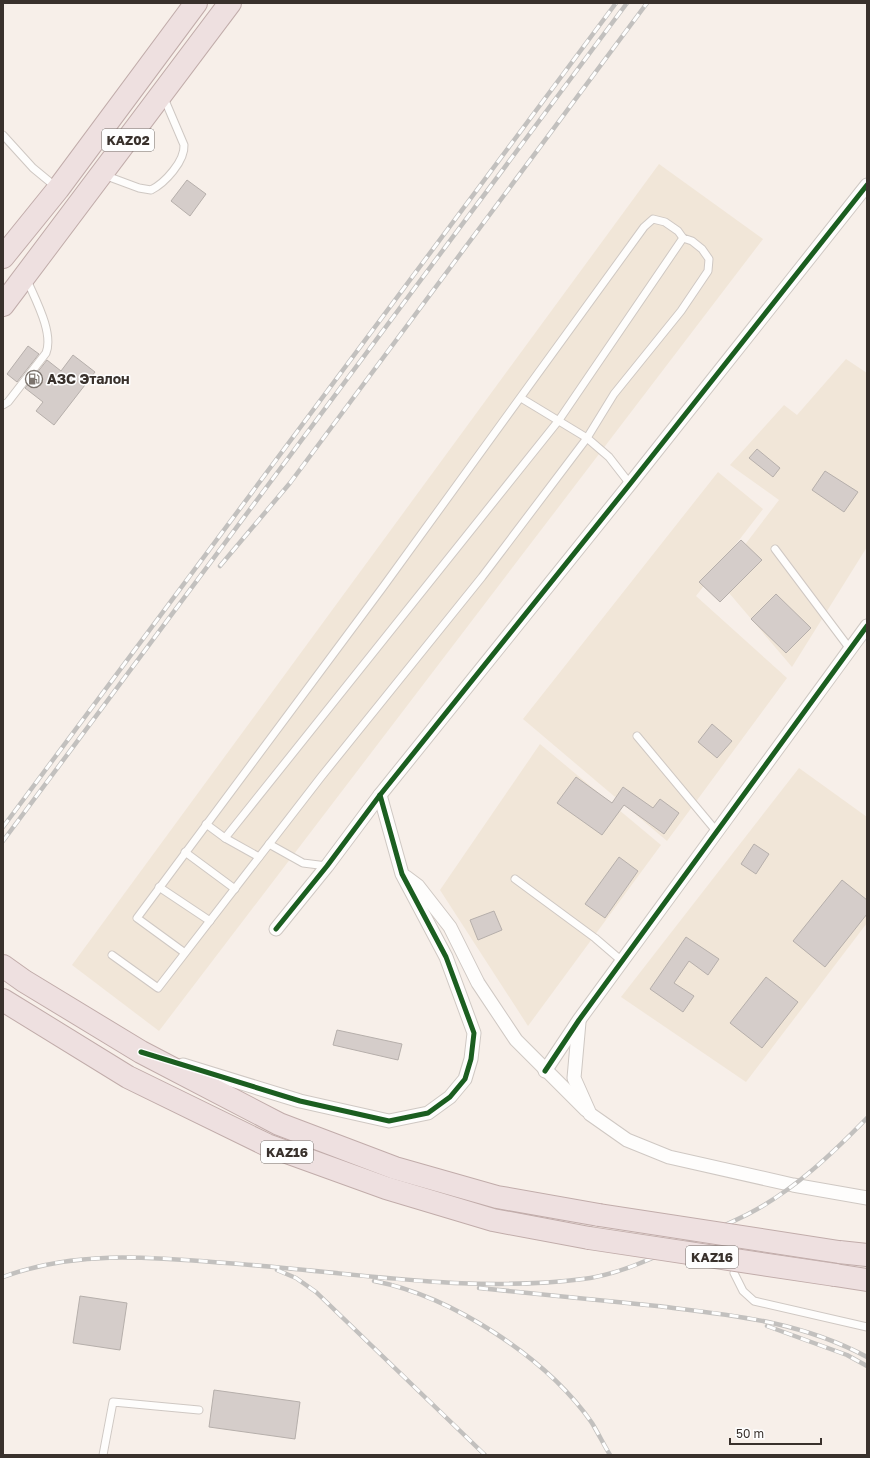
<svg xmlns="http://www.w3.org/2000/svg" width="870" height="1458" font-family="'Golos Text',sans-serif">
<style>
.industrial{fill:#f1e6d8}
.building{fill:#d5cdca;stroke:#b6afab}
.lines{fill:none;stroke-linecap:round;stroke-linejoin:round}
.service-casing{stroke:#cfc8c3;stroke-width:9}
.minor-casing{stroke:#cfc8c3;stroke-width:15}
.trunk-casing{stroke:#c1acaa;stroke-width:24}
.service{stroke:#fefdfc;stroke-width:7}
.minor{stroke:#fefdfc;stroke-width:13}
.trunk{stroke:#eee0e0;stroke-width:22}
.rail-casing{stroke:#c2c0be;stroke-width:4.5}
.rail{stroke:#fefefe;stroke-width:3;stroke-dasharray:9;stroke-linecap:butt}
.trunk-bridge-casing{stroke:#c1acaa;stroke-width:24;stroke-linecap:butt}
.trunk-bridge{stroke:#eee0e0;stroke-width:22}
.cycleway-casing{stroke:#fefefe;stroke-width:8}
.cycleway{stroke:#1b5e20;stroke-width:5}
.labels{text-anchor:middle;stroke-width:3;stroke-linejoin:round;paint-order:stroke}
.shield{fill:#fefefe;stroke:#746e6b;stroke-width:1}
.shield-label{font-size:13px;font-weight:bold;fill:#39312c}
.poi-label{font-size:14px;font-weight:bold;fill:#39312c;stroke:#fefefe;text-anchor:start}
</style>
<rect width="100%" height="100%" fill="#f7efe9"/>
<g class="industrial">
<path d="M 659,164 L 763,239 L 159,1031 L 72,965 Z"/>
<path d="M 846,359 L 867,373 L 867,547 L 792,667 L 718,580 L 779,500 L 730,465 L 784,405 L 797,415 Z"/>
<path d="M 718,472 L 763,509 L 696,596 L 787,678 L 667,841 L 523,719 Z"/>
<path d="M 540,744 L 661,845 L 528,1026 L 440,890 Z"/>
<path d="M 799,768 L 867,817 L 867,923 L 746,1082 L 621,997 Z"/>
</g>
<g class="building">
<path d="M 187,180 L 206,194 L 190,216 L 171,201 Z"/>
<path d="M 28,346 L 39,354 L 17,382 L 7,374 Z"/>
<path d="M 73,355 L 95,372 L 54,425 L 36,411 L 43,402 L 25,388 L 47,360 L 61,371 Z"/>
<path d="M 757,449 L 780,468 L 773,477 L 749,458 Z"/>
<path d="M 825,471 L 858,492 L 844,512 L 812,490 Z"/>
<path d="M 741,540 L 762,560 L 720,602 L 699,582 Z"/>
<path d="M 776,594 L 811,628 L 786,653 L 751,619 Z"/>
<path d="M 712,724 L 732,741 L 717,758 L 698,742 Z"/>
<path d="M 576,777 L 612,803 L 623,787 L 653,808 L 660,799 L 679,813 L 664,834 L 624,805 L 602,835 L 557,803 Z"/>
<path d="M 754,844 L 769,854 L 756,874 L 741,864 Z"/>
<path d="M 619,857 L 638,871 L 605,918 L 585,904 Z"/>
<path d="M 842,880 L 867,900 L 867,914 L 825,967 L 793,941 Z"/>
<path d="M 494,911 L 502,930 L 478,940 L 470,920 Z"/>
<path d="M 686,937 L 719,959 L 708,975 L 689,961 L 674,983 L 694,996 L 683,1012 L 650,989 Z"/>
<path d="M 766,977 L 798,1002 L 762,1048 L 730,1023 Z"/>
<path d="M 337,1030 L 402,1044 L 398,1060 L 333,1045 Z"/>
<path d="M 80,1296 L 127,1303 L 120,1350 L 73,1343 Z"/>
<path d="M 214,1390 L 300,1402 L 295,1439 L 209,1427 Z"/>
</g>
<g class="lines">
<g class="service-casing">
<g id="service">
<path d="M 3,135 L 33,168 L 56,187"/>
<path d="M 104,175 L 139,188 L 151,190 C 165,183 185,161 184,145 L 164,98"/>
<path d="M 521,398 L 587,438 L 609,457 L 630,484"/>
<path d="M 3,405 L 8,402 L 46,353 C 54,333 35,299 27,280"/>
<path d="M 775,549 L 850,649"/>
<path d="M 637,736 L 717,832"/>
<path d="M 206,824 L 225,838 L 259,857"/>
<path d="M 225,838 L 559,420 L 683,238"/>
<path d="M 269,844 L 303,863 L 327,866"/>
<path d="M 185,852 L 235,889"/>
<path d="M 515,879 L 595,938 L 623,962"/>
<path d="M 159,887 L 210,921"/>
<path d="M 112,955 L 158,988 L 321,777 L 482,577 L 587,438 L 614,394 L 681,311 L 708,271 L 709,259 L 702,249 L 692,241 L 683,238 L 678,231 L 665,222 L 653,219 L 644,227 L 383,587 L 137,918 L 185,953"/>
<path d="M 734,1273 L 743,1291 L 754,1301 L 867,1327"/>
<path d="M 103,1455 L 113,1402 L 199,1410"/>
</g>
</g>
<g class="minor-casing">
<g id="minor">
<path d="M 406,877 L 418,886 L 450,927 L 478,983 L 516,1040 L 586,1110"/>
<path d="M 276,929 L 327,866 L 380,795 L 630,484 L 867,185"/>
<path d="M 579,1022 L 574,1078 L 590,1114 L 627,1140 L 669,1157 L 793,1185 L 867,1198"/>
<path d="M 183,1065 L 300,1101 L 389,1121 L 428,1113 L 450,1097 L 465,1079 L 471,1059 L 474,1033 L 446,957 L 402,874 L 380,795"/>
<path d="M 545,1071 L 579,1020 L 867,626"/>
</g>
</g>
<g class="trunk-casing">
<g id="trunk">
<path d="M 3,257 L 58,189 L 196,3"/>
<path d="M 3,305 L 230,3"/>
<path d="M 3,966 L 24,981 L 141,1052 L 279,1124 L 395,1168 L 497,1197 L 599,1215"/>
<path d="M 3,1000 L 128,1077 L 267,1145 L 386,1188 L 493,1220 L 589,1238"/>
<path d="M 839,1252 L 867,1255"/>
<path d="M 835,1275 L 867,1280"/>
</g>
</g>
<use href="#service" class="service"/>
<use href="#minor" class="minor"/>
<use href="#trunk" class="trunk"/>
<g class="rail-casing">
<g id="rail">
<path d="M 220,566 L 290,483 L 647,3"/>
<path d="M 3,827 L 616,3"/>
<path d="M 3,841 L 627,3"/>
<path d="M 277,1270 L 296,1278 L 316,1292 L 485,1455"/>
<path d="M 3,1277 C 76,1250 150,1257 226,1263 C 344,1271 464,1294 583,1279 C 616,1275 649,1260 679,1246 C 702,1235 727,1225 750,1213 C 794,1190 832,1154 867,1118"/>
<path d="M 374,1281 C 452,1296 547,1358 592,1423 C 598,1433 604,1445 610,1455"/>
<path d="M 479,1288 C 538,1294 597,1300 657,1306 C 731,1315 800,1321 867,1357"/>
<path d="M 767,1326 L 847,1355 L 867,1366"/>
</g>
</g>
<use href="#rail" class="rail"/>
<g class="trunk-bridge-casing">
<g id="trunk-bridge">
<path d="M 599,1215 L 839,1252"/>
<path d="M 589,1238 L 835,1275"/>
</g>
</g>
<use href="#trunk-bridge" class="trunk-bridge"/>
<g class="cycleway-casing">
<g id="cycleway">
<path d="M 276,929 L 327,866 L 380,795 L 630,484 L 867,185"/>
<path d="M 141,1052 L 300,1101 L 389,1121 L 428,1113 L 450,1097 L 465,1079 L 471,1059 L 474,1033 L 446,957 L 402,874 L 380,795"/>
<path d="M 545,1071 L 579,1020 L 867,626"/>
</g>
</g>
<use href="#cycleway" class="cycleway"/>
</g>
<defs>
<g id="fuel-ring" transform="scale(0.9)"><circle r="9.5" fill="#fefefe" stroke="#7c746e" stroke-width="1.5"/><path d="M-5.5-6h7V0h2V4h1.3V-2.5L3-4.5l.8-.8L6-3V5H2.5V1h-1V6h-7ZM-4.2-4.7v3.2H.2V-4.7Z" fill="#7c746e"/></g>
</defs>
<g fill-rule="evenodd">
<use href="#fuel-ring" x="34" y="379"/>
</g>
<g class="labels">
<g class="shield">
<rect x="102" y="129" width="52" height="22" rx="3"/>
<rect x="261" y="1141" width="52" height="22" rx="3"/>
<rect x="686" y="1246" width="52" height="22" rx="3"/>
</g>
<g class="shield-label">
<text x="128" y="145">KАZ02</text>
<text x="287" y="1157">KAZ16</text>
<text x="712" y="1262">KAZ16</text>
</g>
<g class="poi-label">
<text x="47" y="384">АЗС Эталон</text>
</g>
</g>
<rect width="870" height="1458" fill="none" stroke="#39312c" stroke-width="8"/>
<path d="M730 1438v6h91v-6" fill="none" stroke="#39312c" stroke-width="2"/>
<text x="736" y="1438" font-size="12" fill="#39312c" stroke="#fefefe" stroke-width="3" paint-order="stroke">50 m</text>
</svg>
